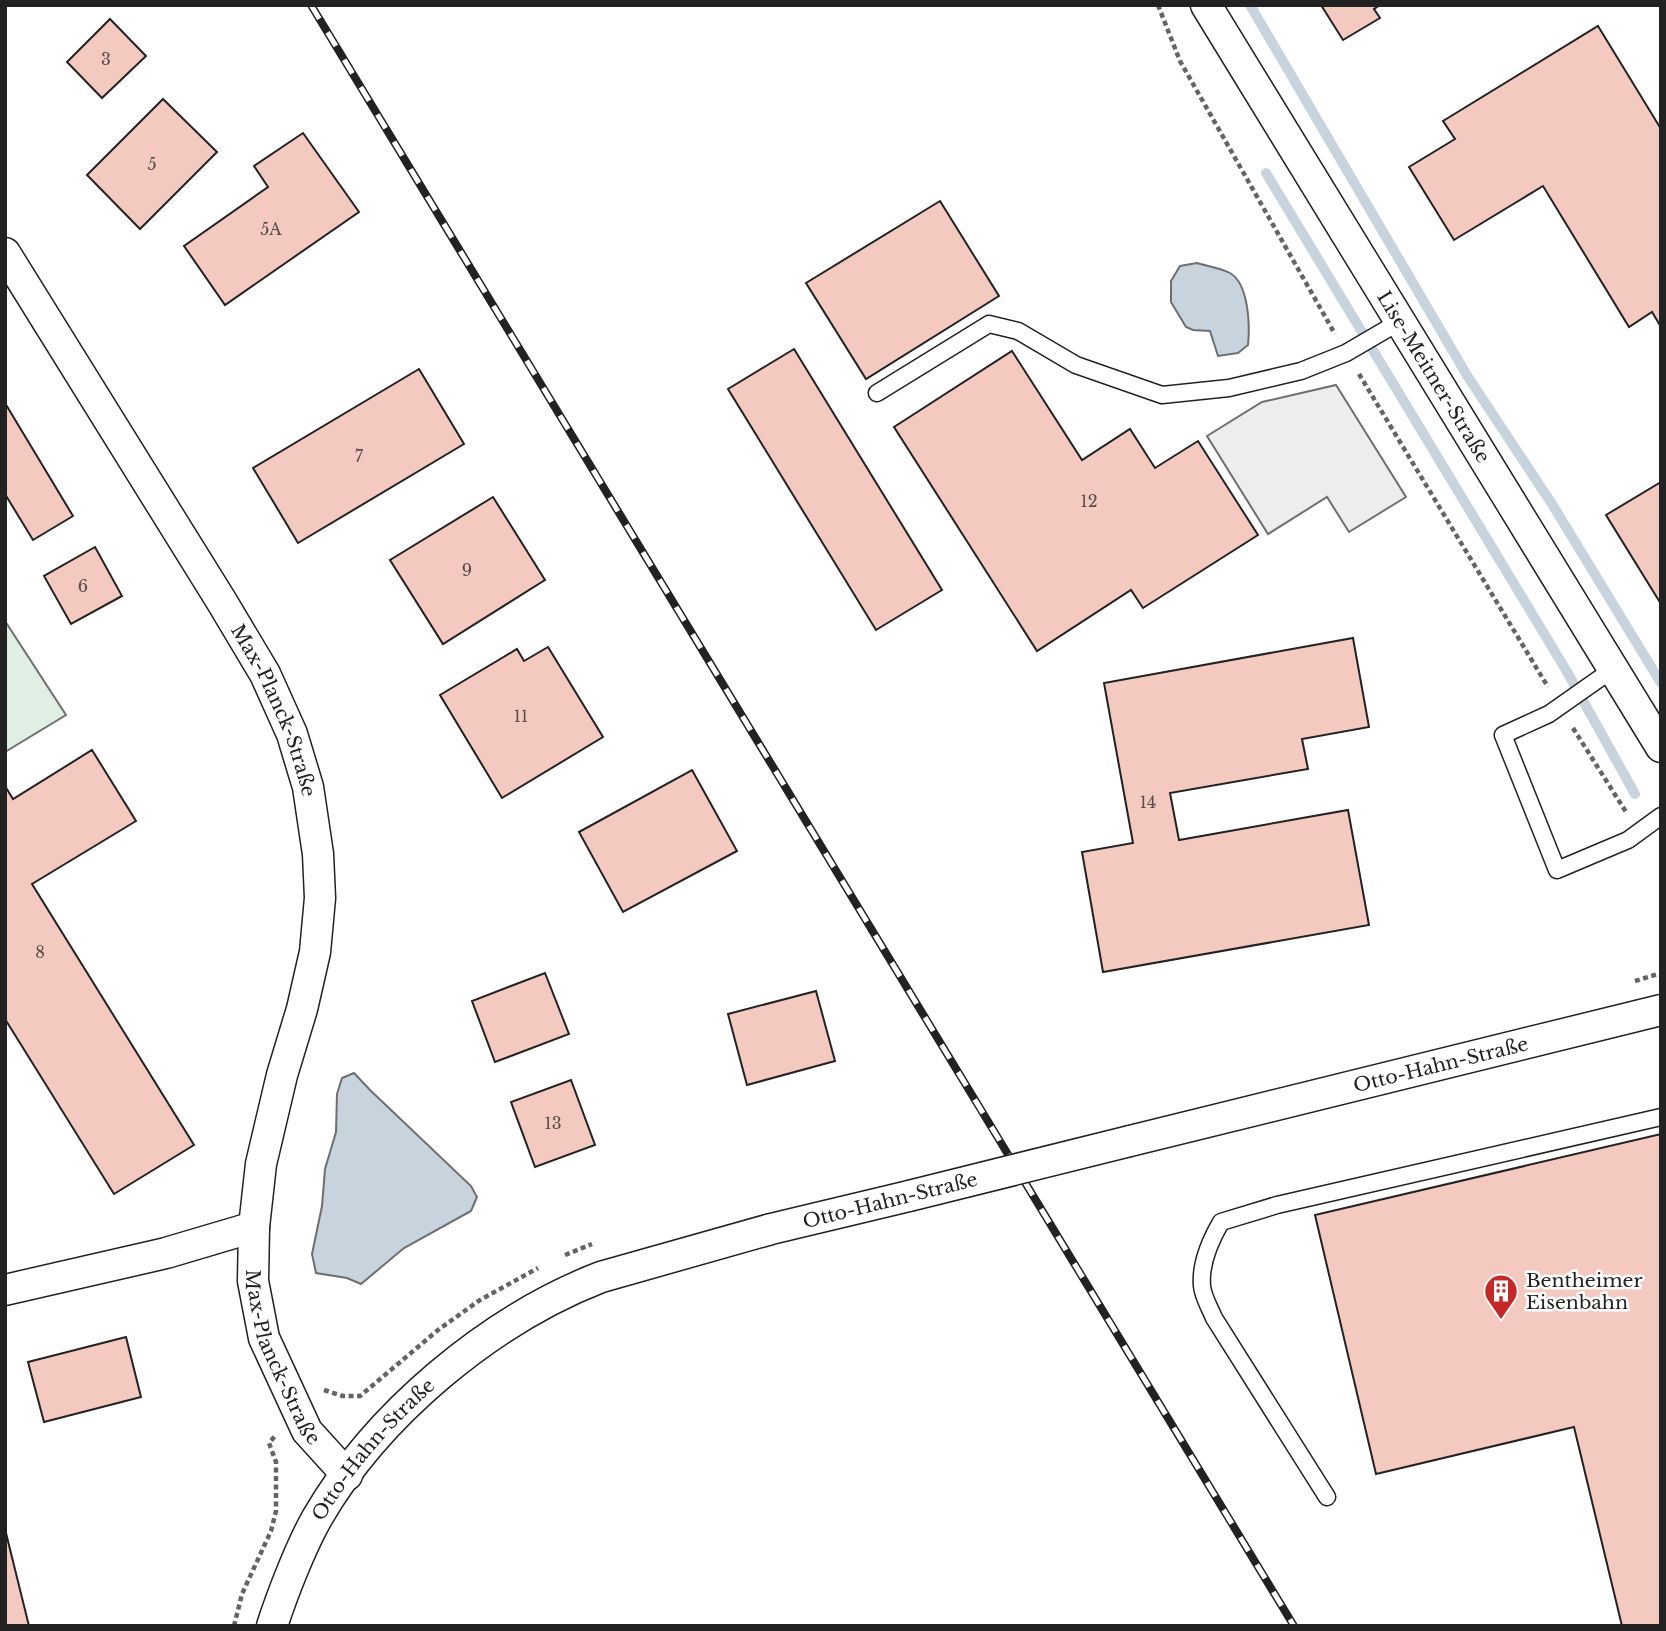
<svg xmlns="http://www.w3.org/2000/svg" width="1666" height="1631" font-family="'Libre Baskerville',serif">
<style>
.green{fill:#e0efe3;stroke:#6f6f6f;stroke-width:2}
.parking{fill:#ededed;stroke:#6f6f6f;stroke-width:2}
.water{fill:#c7d3dd;stroke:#6f6f6f;stroke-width:2}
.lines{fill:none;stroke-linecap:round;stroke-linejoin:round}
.stream{stroke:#c7d3dd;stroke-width:10}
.building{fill:#f3c9c0;stroke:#222;stroke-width:2}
.service-casing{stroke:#222;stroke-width:19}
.minor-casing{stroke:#222;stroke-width:33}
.path{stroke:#646464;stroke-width:4.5;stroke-dasharray:5 3.5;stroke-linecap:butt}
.service{stroke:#fff;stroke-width:16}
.minor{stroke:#fff;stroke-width:30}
.rail-casing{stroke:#222;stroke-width:8}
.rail{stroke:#fff;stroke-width:5;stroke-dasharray:16;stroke-linecap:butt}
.minor-bridge-casing{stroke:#222;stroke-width:33;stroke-linecap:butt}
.minor-bridge{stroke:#fff;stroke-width:30}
.labels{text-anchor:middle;stroke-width:5;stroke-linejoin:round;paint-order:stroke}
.number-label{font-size:16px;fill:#564c4a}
.street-label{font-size:19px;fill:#222;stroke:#fff}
.poi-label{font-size:19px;fill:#222;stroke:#fff;text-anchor:start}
</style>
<rect width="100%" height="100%" fill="#fff"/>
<path class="green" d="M 5,621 L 66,715 L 5,752 Z"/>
<path class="parking" d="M 1336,385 L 1406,497 L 1349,532 L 1327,497 L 1268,534 L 1207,436 L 1262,402 Z"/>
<g class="water">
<path d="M 1197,263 C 1207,266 1221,268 1230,273 C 1249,284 1250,326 1248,345 L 1238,353 L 1218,356 L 1210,331 L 1193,330 L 1186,327 L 1171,302 L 1171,281 L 1180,266 Z"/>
<path d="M 354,1073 L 370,1090 L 471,1186 L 477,1197 L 471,1211 L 404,1248 L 361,1284 L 347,1278 L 316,1273 L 312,1254 L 322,1206 L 325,1169 L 336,1132 L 337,1094 L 342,1078 Z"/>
</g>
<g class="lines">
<g class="stream">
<path d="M 1250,5 L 1468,377 L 1552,504 L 1661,683"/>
<path d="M 1266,173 L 1566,670 L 1635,794"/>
</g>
</g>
<g class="building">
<path d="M 1321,5 L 1380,5 L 1374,9 L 1380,18 L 1343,40 Z"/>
<path d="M 110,19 L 146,56 L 102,98 L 67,62 Z"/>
<path d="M 1598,26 L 1661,129 L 1661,327 L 1652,312 L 1629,327 L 1543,186 L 1454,240 L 1409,167 L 1455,139 L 1443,121 Z"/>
<path d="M 163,99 L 217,152 L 140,229 L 87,175 Z"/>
<path d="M 303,133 L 359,212 L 225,305 L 184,246 L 268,187 L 254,166 Z"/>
<path d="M 940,201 L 999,296 L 866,379 L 806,283 Z"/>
<path d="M 794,349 L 942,590 L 876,630 L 728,389 Z"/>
<path d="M 1012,351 L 1082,460 L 1130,429 L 1155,468 L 1198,441 L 1258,535 L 1143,608 L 1131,590 L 1037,651 L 894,427 Z"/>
<path d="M 419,369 L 464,444 L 298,543 L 253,468 Z"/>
<path d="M 5,403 L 73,516 L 33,540 L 5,494 Z"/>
<path d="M 1661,482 L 1661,604 L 1606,515 Z"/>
<path d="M 493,497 L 545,580 L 443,644 L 390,560 Z"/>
<path d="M 95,547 L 122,596 L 71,624 L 44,576 Z"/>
<path d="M 1353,638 L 1369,727 L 1302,739 L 1308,769 L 1170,793 L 1179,840 L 1348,810 L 1369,925 L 1103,972 L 1082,852 L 1133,843 L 1104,683 Z"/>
<path d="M 548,647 L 603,737 L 502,798 L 440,695 L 517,649 L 524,661 Z"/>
<path d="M 92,750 L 136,821 L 32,884 L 194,1145 L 114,1194 L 5,1019 L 5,786 L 13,799 Z"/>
<path d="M 692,770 L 737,851 L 623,912 L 579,832 Z"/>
<path d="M 545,973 L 569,1034 L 495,1062 L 472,1001 Z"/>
<path d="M 816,991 L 835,1061 L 747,1085 L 728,1014 Z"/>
<path d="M 571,1080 L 595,1145 L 535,1167 L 511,1102 Z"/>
<path d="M 1661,1134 L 1661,1626 L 1622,1626 L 1574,1427 L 1376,1474 L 1315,1215 Z"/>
<path d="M 126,1337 L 141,1397 L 44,1422 L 28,1362 Z"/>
<path d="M 5,1529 L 29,1626 L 5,1626 Z"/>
</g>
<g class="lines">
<g class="service-casing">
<g id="service">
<path d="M 877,393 L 989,324 L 1018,331 L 1076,365 L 1162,395 L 1229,388 L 1301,371 L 1346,353 L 1399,322"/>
<path d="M 1613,669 L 1549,714 L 1503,735 L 1557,870 L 1628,840 L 1661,816"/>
<path d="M 1327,1497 L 1214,1318 C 1210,1308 1203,1297 1202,1286 C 1200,1264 1210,1241 1221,1222 L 1277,1205 L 1661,1117"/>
</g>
</g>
<g class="minor-casing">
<g id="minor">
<path id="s1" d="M 1206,5 L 1661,747"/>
<path id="s2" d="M 5,253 L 222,602 L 265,674 L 292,734 L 308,787 L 318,854 L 320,898 L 315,952 L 302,1009 L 282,1075 L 261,1164 L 254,1227 L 253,1281 L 264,1338 L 307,1431 L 347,1475"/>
<path id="s3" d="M 1130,1141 L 1661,1010"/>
<path d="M 5,1290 L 166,1253 L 254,1227"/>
<path id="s4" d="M 272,1626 C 282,1595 301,1546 317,1518 C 377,1414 490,1320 601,1277 L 771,1229 L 909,1196"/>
</g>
</g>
<g class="path">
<path d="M 1158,5 L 1180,61 L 1335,334"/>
<path d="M 1359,374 L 1548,687"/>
<path d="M 1573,728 L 1626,812"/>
<path d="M 1635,981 L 1661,973"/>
<path d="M 565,1255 L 592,1244"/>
<path d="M 324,1390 L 343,1396 L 360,1396 L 438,1330 L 480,1300 L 538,1268"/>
<path d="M 234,1626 L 242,1594 L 271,1531 L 276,1511 L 276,1462 L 269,1443 L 275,1436"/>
</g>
<use href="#service" class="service"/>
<use href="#minor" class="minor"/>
<g class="rail-casing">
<path id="rail" d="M 311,5 L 1294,1626"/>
</g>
<use href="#rail" class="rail"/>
<g class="minor-bridge-casing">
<path id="minor-bridge" d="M 909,1196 L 1130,1141"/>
</g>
<use href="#minor-bridge" class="minor-bridge"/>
</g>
<defs>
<g id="building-pin" transform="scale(1.75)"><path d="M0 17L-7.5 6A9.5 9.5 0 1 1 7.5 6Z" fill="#c62828" stroke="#fff"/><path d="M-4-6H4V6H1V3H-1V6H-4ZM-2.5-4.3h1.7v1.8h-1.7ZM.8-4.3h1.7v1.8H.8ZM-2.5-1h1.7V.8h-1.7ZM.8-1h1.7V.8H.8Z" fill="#fff"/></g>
</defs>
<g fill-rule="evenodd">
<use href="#building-pin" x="1501" y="1291"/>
</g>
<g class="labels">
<g class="number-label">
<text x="106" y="65">3</text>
<text x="152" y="170">5</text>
<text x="271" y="235">5A</text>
<text x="359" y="462">7</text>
<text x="1089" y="507">12</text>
<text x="467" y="576">9</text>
<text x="83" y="592">6</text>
<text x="521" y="722">11</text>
<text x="1148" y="808">14</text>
<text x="40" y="958">8</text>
<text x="553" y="1129">13</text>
</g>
<g class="street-label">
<text dy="7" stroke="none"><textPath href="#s1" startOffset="436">Lise-Meitner-Straße</textPath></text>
<text dy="7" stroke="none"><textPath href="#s2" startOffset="532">Max-Planck-Straße</textPath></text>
<text dy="7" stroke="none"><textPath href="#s3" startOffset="320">Otto-Hahn-Straße</textPath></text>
<text transform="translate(890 1200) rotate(-14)" y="7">Otto-Hahn-Straße</text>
<text dy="7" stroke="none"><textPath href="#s2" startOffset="1200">Max-Planck-Straße</textPath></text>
<text dy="7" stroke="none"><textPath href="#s4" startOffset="206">Otto-Hahn-Straße</textPath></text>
</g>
<g class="poi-label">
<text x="1526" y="1287">Bentheimer<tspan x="1526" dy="22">Eisenbahn</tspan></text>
</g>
</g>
<rect width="1666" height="1631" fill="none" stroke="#222222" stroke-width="14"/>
</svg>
